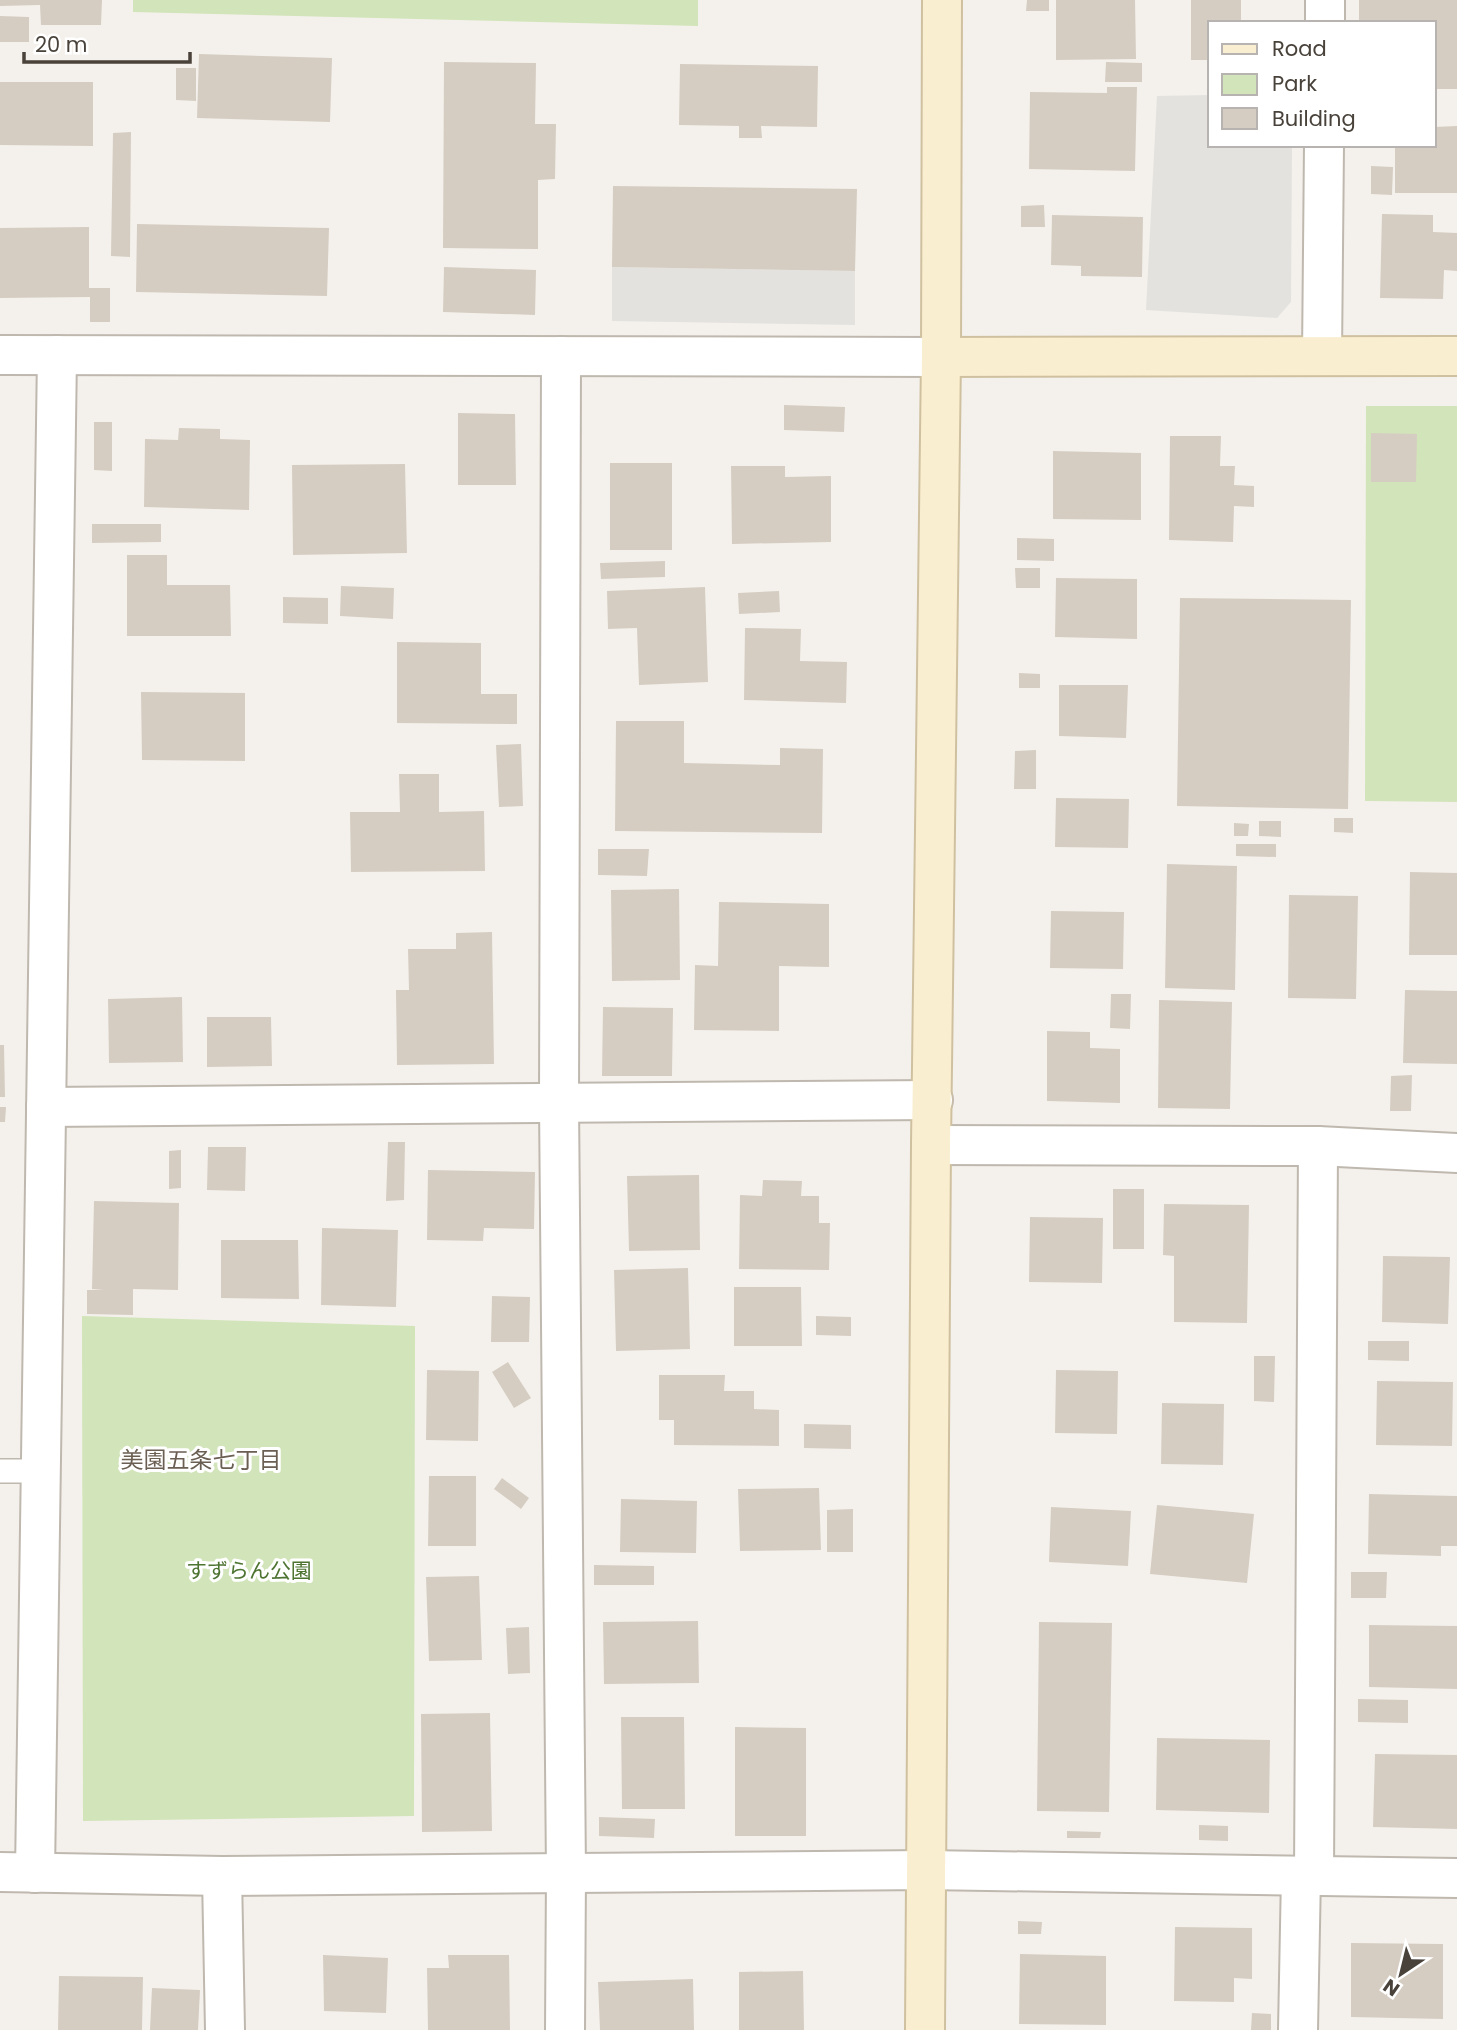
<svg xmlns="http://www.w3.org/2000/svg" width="1457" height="2030" font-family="Poppins,'Noto Sans JP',sans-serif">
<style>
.green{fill:#d2e4b9}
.parking{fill:#e3e2df}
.building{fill:#d5cdc2}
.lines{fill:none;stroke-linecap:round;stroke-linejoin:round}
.lane-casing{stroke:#bfb8af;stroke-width:26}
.street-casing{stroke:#bfb8af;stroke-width:42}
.secondary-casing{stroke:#cfc1a0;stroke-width:42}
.lane{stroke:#fff;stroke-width:23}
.street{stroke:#fff;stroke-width:38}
.secondary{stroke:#faeed0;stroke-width:38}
.labels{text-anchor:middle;stroke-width:6;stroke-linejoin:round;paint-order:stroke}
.park-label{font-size:21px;fill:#4e7432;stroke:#fff}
.neighbourhood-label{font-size:23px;fill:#6a5f52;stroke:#fff}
</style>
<rect width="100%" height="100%" fill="#f4f1ec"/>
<g class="green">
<path d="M 133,0 L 698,0 L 698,26 L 133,12 Z"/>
<path d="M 1366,406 L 1457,406 L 1457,802 L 1365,801 Z"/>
<path d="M 82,1316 L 415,1326 L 414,1816 L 83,1821 Z"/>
</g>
<g class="parking">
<path d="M 1210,95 L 1210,145 L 1292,145 L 1291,302 L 1277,318 L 1146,310 L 1157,96 Z"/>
<path d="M 612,267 L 855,271 L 855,325 L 612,321 Z"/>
</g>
<g class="building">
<path d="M 0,0 L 102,0 L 101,25 L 41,25 L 40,5 L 0,6 Z"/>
<path d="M 1027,0 L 1049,0 L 1049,11 L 1026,11 Z"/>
<path d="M 1056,0 L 1135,0 L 1136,59 L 1056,60 Z"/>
<path d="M 1191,0 L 1241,0 L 1241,23 L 1210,23 L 1210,60 L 1191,60 Z"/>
<path d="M 1359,0 L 1457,0 L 1457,89 L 1434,89 L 1434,23 L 1359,23 Z"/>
<path d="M 0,16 L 29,17 L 29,42 L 0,42 Z"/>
<path d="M 199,54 L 332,58 L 330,122 L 197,118 Z"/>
<path d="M 444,62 L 536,63 L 535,124 L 556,124 L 555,179 L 538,180 L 538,249 L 443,248 Z"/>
<path d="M 1106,62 L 1142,63 L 1142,82 L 1105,82 Z"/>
<path d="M 680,64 L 818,66 L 817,127 L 761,126 L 762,138 L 739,138 L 739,126 L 679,125 Z"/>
<path d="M 176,68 L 196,68 L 196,101 L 176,100 Z"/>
<path d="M 0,82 L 93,82 L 93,146 L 0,145 Z"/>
<path d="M 1107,87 L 1137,87 L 1135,171 L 1029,169 L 1030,92 L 1107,93 Z"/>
<path d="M 1457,126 L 1457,193 L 1395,193 L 1395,145 L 1434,145 L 1434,127 Z"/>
<path d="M 131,132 L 130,257 L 111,256 L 113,133 Z"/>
<path d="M 1371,166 L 1393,167 L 1392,195 L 1371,194 Z"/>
<path d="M 613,186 L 857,189 L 855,271 L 612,267 Z"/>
<path d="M 1044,205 L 1045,227 L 1021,227 L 1021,206 Z"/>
<path d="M 1382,214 L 1433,215 L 1433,232 L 1457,233 L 1457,271 L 1444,270 L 1443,299 L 1380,298 Z"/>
<path d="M 1052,215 L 1143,217 L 1142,277 L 1081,276 L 1081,266 L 1051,265 Z"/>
<path d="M 137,224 L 329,228 L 327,296 L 136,292 Z"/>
<path d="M 89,227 L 89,288 L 110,288 L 110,322 L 90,322 L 90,297 L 0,298 L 0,228 Z"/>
<path d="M 444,267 L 536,270 L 535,315 L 443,312 Z"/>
<path d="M 784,405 L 845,407 L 844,432 L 784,430 Z"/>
<path d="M 458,413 L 515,414 L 516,485 L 458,485 Z"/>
<path d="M 94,422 L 112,422 L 112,471 L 94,470 Z"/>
<path d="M 179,428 L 220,429 L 220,439 L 250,440 L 249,510 L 144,507 L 145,439 L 178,440 Z"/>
<path d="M 1371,433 L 1417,434 L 1416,482 L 1371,482 Z"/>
<path d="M 1170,436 L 1221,436 L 1220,466 L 1235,466 L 1234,485 L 1254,486 L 1254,507 L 1234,506 L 1233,542 L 1169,540 Z"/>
<path d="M 1053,451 L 1141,453 L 1141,520 L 1053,519 Z"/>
<rect x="610" y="463" width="62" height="87"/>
<path d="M 405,464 L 407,553 L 293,555 L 292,465 Z"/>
<path d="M 731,466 L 785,466 L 785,477 L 831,476 L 831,542 L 732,544 Z"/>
<path d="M 92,524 L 161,524 L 161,542 L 92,543 Z"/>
<path d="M 1017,538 L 1054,539 L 1054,561 L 1017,560 Z"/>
<path d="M 127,555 L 167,555 L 167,585 L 230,585 L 231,636 L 127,636 Z"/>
<path d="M 665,561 L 665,577 L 601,579 L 600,563 Z"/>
<path d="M 1015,568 L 1040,568 L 1040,588 L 1016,588 Z"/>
<path d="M 1056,578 L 1137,579 L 1137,639 L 1055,637 Z"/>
<path d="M 341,586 L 394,588 L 393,619 L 340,616 Z"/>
<path d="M 705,587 L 708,682 L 639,685 L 637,628 L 608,629 L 607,591 Z"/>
<path d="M 779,591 L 780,612 L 739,614 L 738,593 Z"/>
<path d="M 283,597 L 328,598 L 328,624 L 283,623 Z"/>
<path d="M 1180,598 L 1351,600 L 1348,809 L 1177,806 Z"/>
<path d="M 745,628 L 801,629 L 800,661 L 847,662 L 846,703 L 744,700 Z"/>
<path d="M 397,642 L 481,643 L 481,694 L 517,694 L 517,724 L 397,723 Z"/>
<path d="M 1019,673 L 1040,674 L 1040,688 L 1019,688 Z"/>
<path d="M 1059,685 L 1128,685 L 1126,738 L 1059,736 Z"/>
<path d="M 141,692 L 245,693 L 245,761 L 142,760 Z"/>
<path d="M 616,721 L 684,721 L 684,763 L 780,765 L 780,748 L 823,749 L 822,833 L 615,831 Z"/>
<path d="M 521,744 L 523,806 L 499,807 L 496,745 Z"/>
<path d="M 1036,750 L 1036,789 L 1014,789 L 1015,751 Z"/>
<path d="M 399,774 L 439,774 L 439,812 L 484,811 L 485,871 L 351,872 L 350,812 L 400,812 Z"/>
<path d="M 1056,798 L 1129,799 L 1128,848 L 1055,847 Z"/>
<path d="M 1334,818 L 1353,818 L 1353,833 L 1334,832 Z"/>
<path d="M 1259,821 L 1281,821 L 1281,837 L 1259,836 Z"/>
<path d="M 1234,823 L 1249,824 L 1248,836 L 1234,836 Z"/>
<path d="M 1236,844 L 1276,844 L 1276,857 L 1236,856 Z"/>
<path d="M 598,849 L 649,849 L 647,876 L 598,875 Z"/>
<path d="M 1167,864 L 1237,866 L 1235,990 L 1165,988 Z"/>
<path d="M 1410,872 L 1457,873 L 1457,955 L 1409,955 Z"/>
<path d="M 679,889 L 680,980 L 612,981 L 611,890 Z"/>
<path d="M 1289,895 L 1358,896 L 1356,999 L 1288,998 Z"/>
<path d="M 719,902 L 829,904 L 829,967 L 779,966 L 779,1031 L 694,1030 L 695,965 L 718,966 Z"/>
<path d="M 1051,911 L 1124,912 L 1123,969 L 1050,968 Z"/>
<path d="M 492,932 L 494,1064 L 397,1065 L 396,990 L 409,990 L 408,949 L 456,949 L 456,933 Z"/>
<path d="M 1405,990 L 1457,991 L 1457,1064 L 1403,1063 Z"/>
<path d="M 1111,994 L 1131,994 L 1130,1029 L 1110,1028 Z"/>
<path d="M 182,997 L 183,1062 L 109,1063 L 108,999 Z"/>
<path d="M 1159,1000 L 1232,1002 L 1230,1109 L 1158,1108 Z"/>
<path d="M 603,1007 L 673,1008 L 672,1076 L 602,1076 Z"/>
<path d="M 207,1017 L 271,1017 L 272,1066 L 207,1067 Z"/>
<path d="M 1047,1031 L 1090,1032 L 1090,1048 L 1120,1049 L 1120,1103 L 1047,1101 Z"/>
<path d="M 0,1045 L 4,1045 L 5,1097 L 0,1097 Z"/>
<path d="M 1412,1075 L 1411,1111 L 1390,1111 L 1391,1076 Z"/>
<path d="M 0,1107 L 6,1107 L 5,1122 L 0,1122 Z"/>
<path d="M 388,1142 L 405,1142 L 404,1200 L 386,1201 Z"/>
<path d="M 208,1147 L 246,1147 L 245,1191 L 207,1190 Z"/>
<path d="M 181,1150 L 181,1188 L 169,1189 L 169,1151 Z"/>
<path d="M 428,1170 L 535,1172 L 534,1229 L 484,1228 L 483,1241 L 427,1240 Z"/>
<path d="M 699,1175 L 700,1250 L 629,1251 L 627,1176 Z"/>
<path d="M 763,1180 L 802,1181 L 801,1196 L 819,1196 L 819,1223 L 830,1223 L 829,1270 L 739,1269 L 740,1195 L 762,1196 Z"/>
<rect x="1113" y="1189" width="31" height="60"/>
<path d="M 94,1201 L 179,1203 L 178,1290 L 133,1289 L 133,1315 L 87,1314 L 87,1290 L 104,1290 L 92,1289 Z"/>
<path d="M 1164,1204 L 1249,1205 L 1247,1323 L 1174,1322 L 1174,1256 L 1163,1255 Z"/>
<path d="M 1030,1217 L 1103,1218 L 1102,1283 L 1029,1282 Z"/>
<path d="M 322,1228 L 398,1230 L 396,1307 L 321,1305 Z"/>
<path d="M 221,1240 L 298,1240 L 299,1299 L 221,1298 Z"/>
<path d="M 1383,1256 L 1450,1257 L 1448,1324 L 1382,1322 Z"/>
<path d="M 688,1268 L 690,1349 L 616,1351 L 614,1270 Z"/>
<path d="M 734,1287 L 801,1287 L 802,1346 L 734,1346 Z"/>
<path d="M 492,1296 L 530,1297 L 529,1342 L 491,1342 Z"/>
<path d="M 816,1316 L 851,1317 L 851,1336 L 816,1335 Z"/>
<path d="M 1368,1341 L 1409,1341 L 1409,1361 L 1368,1360 Z"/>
<path d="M 1254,1356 L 1275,1356 L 1274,1402 L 1254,1401 Z"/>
<path d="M 508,1362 L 531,1398 L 514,1408 L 492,1372 Z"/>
<path d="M 427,1370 L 479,1371 L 478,1441 L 426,1440 Z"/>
<path d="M 1056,1370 L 1118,1371 L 1117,1434 L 1055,1433 Z"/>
<path d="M 659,1375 L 725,1375 L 724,1391 L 754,1391 L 754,1409 L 779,1410 L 779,1446 L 674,1445 L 674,1420 L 659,1420 Z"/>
<path d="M 1377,1381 L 1453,1382 L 1452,1446 L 1376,1445 Z"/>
<path d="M 1162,1403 L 1224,1404 L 1223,1465 L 1161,1464 Z"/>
<path d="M 804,1424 L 851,1425 L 851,1449 L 804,1448 Z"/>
<path d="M 429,1476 L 476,1476 L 476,1546 L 428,1546 Z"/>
<path d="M 502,1478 L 529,1498 L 521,1509 L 494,1489 Z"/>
<path d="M 819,1488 L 821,1550 L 740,1551 L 738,1489 Z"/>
<path d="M 1369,1494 L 1457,1496 L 1457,1546 L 1441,1546 L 1441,1556 L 1368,1554 Z"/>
<path d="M 621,1499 L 697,1501 L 696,1553 L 620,1552 Z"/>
<path d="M 1157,1505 L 1254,1514 L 1247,1583 L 1150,1574 Z"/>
<path d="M 1051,1507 L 1131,1511 L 1128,1566 L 1049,1562 Z"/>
<path d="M 853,1509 L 853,1552 L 827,1552 L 827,1510 Z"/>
<path d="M 594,1565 L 654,1566 L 654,1585 L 594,1585 Z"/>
<path d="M 1351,1572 L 1387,1572 L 1386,1598 L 1351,1598 Z"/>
<path d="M 479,1576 L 482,1660 L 429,1661 L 426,1577 Z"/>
<path d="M 698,1621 L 699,1683 L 604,1684 L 603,1622 Z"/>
<path d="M 1039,1622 L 1112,1623 L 1109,1812 L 1037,1811 Z"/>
<path d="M 1369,1625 L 1457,1626 L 1457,1689 L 1369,1687 Z"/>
<path d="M 529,1627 L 530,1673 L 508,1674 L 506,1628 Z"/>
<path d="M 1358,1699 L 1408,1700 L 1408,1723 L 1358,1722 Z"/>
<path d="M 490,1713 L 492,1831 L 422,1832 L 421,1714 Z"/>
<path d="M 621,1717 L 684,1717 L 685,1809 L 622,1809 Z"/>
<path d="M 735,1727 L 806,1728 L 806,1836 L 735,1836 Z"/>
<path d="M 1157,1738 L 1270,1740 L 1269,1813 L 1156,1810 Z"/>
<path d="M 1375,1754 L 1457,1755 L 1457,1829 L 1373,1827 Z"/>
<path d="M 599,1817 L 655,1819 L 654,1838 L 599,1836 Z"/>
<path d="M 1199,1825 L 1228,1826 L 1228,1841 L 1199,1840 Z"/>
<path d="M 1067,1831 L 1101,1832 L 1100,1838 L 1067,1838 Z"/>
<path d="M 1018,1921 L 1042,1922 L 1041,1934 L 1018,1934 Z"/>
<path d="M 1175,1927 L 1252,1928 L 1252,1979 L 1234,1978 L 1234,2002 L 1174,2001 Z"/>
<path d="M 1351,1943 L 1443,1944 L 1443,2019 L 1351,2017 Z"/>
<path d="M 1020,1954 L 1106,1956 L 1106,2025 L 1019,2024 Z"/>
<path d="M 323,1955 L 388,1958 L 386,2013 L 324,2011 Z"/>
<path d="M 448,1955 L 509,1955 L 510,2030 L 428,2030 L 427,1968 L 449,1968 Z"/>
<path d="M 803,1971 L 804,2030 L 739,2030 L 739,1972 Z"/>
<path d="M 59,1976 L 143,1977 L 142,2030 L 58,2030 Z"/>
<path d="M 693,1979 L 694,2030 L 600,2030 L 598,1982 Z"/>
<path d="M 152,1988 L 200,1990 L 198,2030 L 150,2030 Z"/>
<path d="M 1252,2013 L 1271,2014 L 1271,2030 L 1251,2030 Z"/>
</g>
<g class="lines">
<g class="lane-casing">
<path id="lane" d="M 0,1471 L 41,1471"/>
</g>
<g class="street-casing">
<g id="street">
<path d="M 1325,23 L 1325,0"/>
<path d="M 0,355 L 941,357"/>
<path d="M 561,356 L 559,1104 L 566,1873 L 565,2030"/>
<path d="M 1322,356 L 1324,145"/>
<path d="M 46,1107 L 933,1100"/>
<path d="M 931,1145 L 1318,1146 L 1457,1153"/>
<path d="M 0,1872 L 222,1876 L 926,1870 L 1457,1878"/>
<path d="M 35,1873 L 57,355"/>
<path d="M 1314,1875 L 1318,1146"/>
<path d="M 222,1876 L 225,2030"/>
<path d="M 1298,2030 L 1301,1875"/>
</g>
</g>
<g class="secondary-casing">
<g id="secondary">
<path d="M 941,357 L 1457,356"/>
<path d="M 925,2030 L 931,1145 L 941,357 L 942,0"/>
</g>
</g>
<use href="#lane" class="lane"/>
<use href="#street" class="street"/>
<use href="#secondary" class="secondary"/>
</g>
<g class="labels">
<g class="park-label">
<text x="249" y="1578">すずらん公園</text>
</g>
<g class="neighbourhood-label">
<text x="201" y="1468">美園五条七丁目</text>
</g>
</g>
<rect x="1208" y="21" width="228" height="126" fill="#ffffff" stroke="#b6b3b0" stroke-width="2"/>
<rect x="1222" y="44" width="35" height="10" fill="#faeed0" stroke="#b6b3b0" stroke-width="2"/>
<text x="1272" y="56" font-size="21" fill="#48423a">Road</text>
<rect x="1222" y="74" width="35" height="21" fill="#d2e4b9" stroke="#b6b3b0" stroke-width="2"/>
<text x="1272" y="91" font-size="21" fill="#48423a">Park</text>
<rect x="1222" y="108" width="35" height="21" fill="#d5cdc2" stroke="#b6b3b0" stroke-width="2"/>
<text x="1272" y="126" font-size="21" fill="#48423a">Building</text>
<g transform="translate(1401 1974) rotate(215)" stroke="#ffffff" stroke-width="5" paint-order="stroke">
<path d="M0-5L12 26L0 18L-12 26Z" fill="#48423a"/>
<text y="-10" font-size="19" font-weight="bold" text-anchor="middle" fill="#48423a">N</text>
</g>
<path d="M24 52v10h166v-10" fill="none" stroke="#48423a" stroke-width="3.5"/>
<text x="35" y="52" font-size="21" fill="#48423a" stroke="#ffffff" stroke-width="5" paint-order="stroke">20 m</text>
</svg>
